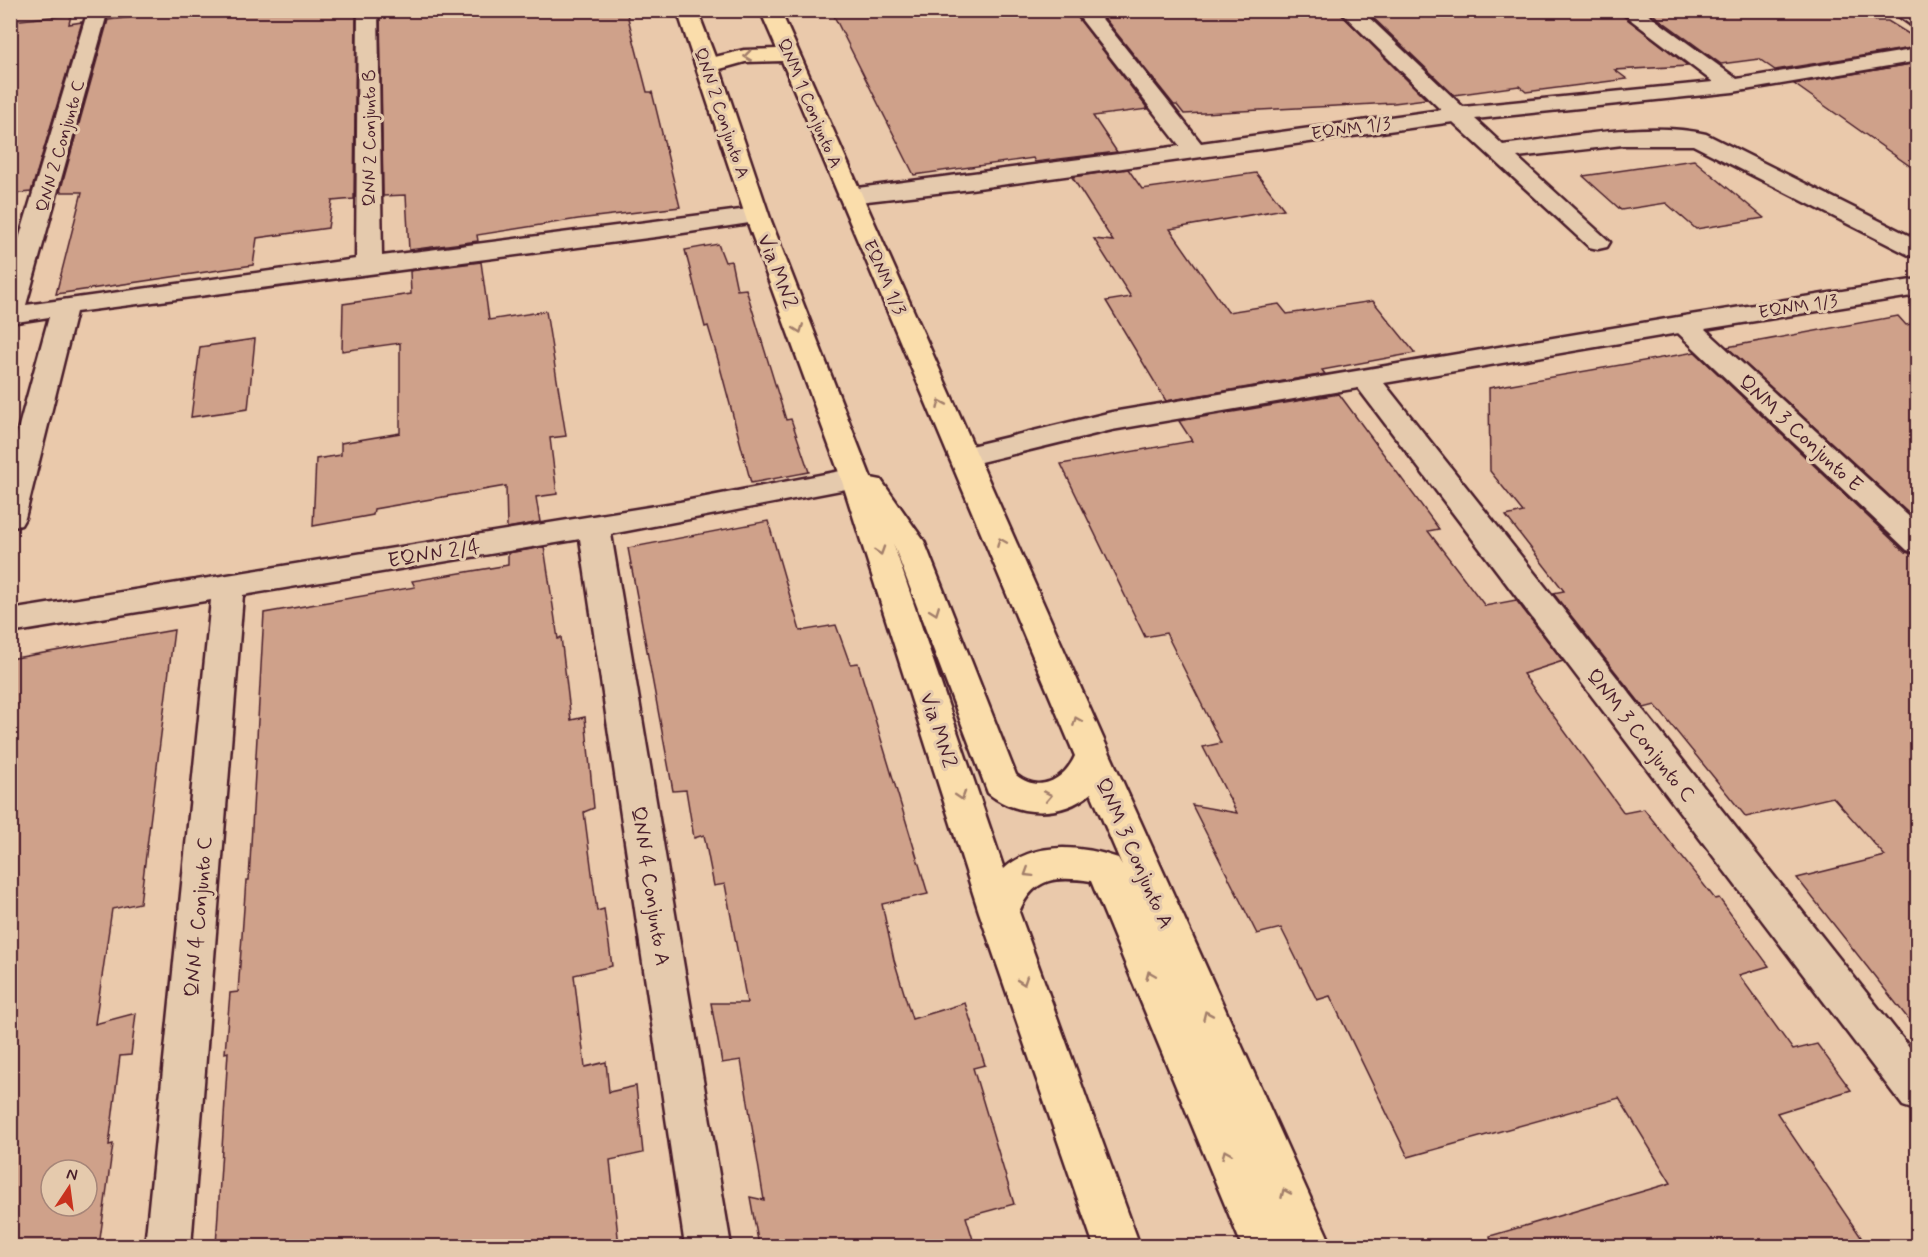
<svg xmlns="http://www.w3.org/2000/svg" width="1928" height="1257" font-family="Mynerve,sans-serif">
<style>
.building{fill:#cfa18a;stroke:#4a1f2b;stroke-width:1.5;fill-rule:evenodd}
.lines{fill:none;stroke-linecap:round;stroke-linejoin:round}
.minor-casing{stroke:#4a1f2b;stroke-width:5}
.major-casing{stroke:#4a1f2b;stroke-width:5}
.minor{fill:#e5caad;fill-rule:evenodd}
.major{fill:#faddab;fill-rule:evenodd}
.oneway{stroke:#a27e6b}
.labels{text-anchor:middle;stroke-width:6;stroke-linejoin:round;paint-order:stroke}
.far-street-label{font-size:18px;fill:#4a1f2b;stroke:#e5caad}
.street-label{font-size:21px;fill:#4a1f2b;stroke:#e5caad}
</style>
<rect width="100%" height="100%" fill="#eac9ab"/>
<filter id="ink" filterUnits="userSpaceOnUse"><feTurbulence type="fractalNoise" baseFrequency=".0167" numOctaves="2"/><feDisplacementMap in="SourceGraphic" scale="12" xChannelSelector="R" yChannelSelector="G"/><feConvolveMatrix kernelMatrix="1 2 1 2 8 2 1 2 1" color-interpolation-filters="sRGB"/></filter>
<g filter="url(#ink)">
<g class="building">
<path d="M 193,10 L 356,10 L 354,199 L 332,201 L 328,228 L 257,238 L 253,265 L 56,294 L 82,192 L 60,192 L 108,20 Z"/>
<path d="M 380,10 L 626,10 L 647,92 L 652,92 L 680,207 L 578,219 L 477,235 L 478,241 L 409,250 L 406,195 L 383,196 Z"/>
<path d="M 831,10 L 1072,10 L 1148,109 L 1093,116 L 1117,152 L 1035,162 L 1033,158 L 914,175 Z"/>
<path d="M 1098,10 L 1337,10 L 1426,99 L 1394,103 L 1184,114 L 1177,105 L 1174,105 Z"/>
<path d="M 1365,10 L 1616,10 L 1688,66 L 1615,70 L 1627,79 L 1526,92 L 1519,86 L 1454,95 Z"/>
<path d="M 1647,10 L 1791,10 L 1796,14 L 1818,10 L 1859,10 L 1876,21 L 1888,21 L 1917,39 L 1917,47 L 1775,70 L 1759,59 L 1721,64 Z"/>
<path d="M 71,15 L 69,24 L 82,22 L 31,192 L 10,194 L 10,21 Z"/>
<path d="M 1917,63 L 1917,171 L 1794,84 Z"/>
<path d="M 1694,160 L 1764,218 L 1696,229 L 1666,203 L 1621,210 L 1583,176 Z"/>
<path d="M 1128,169 L 1142,189 L 1256,173 L 1284,209 L 1170,229 L 1228,312 L 1279,304 L 1287,314 L 1373,301 L 1415,353 L 1322,370 L 1325,374 L 1166,401 L 1106,301 L 1131,297 L 1094,239 L 1113,241 L 1072,177 Z"/>
<path d="M 718,244 L 725,262 L 731,261 L 737,290 L 746,289 L 786,420 L 791,419 L 809,472 L 751,483 L 717,356 L 708,326 L 705,327 L 685,250 Z"/>
<path d="M 481,262 L 489,320 L 546,311 L 566,436 L 550,438 L 557,494 L 536,497 L 540,522 L 507,528 L 506,486 L 374,509 L 373,515 L 313,526 L 316,459 L 341,455 L 341,443 L 400,433 L 400,343 L 342,351 L 343,304 L 411,294 L 410,271 Z"/>
<path d="M 1898,316 L 1906,325 L 1917,323 L 1917,521 L 1727,347 Z"/>
<path d="M 255,339 L 248,409 L 191,417 L 200,347 Z"/>
<path d="M 1695,352 L 1905,552 L 1917,555 L 1917,1030 L 1797,878 L 1885,856 L 1833,797 L 1746,817 L 1655,705 L 1644,708 L 1553,593 L 1564,591 L 1506,516 L 1523,512 L 1490,471 L 1489,388 Z"/>
<path d="M 1339,394 L 1439,529 L 1428,531 L 1485,606 L 1516,600 L 1563,661 L 1523,674 L 1624,813 L 1644,809 L 1715,899 L 1719,898 L 1769,966 L 1739,975 L 1793,1050 L 1817,1044 L 1851,1090 L 1777,1113 L 1867,1246 L 1492,1246 L 1490,1236 L 1671,1183 L 1619,1098 L 1408,1157 L 1330,996 L 1317,1000 L 1281,928 L 1257,934 L 1192,805 L 1237,813 L 1203,747 L 1221,743 L 1166,633 L 1145,637 L 1061,464 L 1192,441 L 1179,421 Z"/>
<path d="M 768,521 L 800,631 L 836,625 L 850,664 L 858,663 L 928,894 L 882,904 L 894,960 L 912,1019 L 965,1003 L 985,1065 L 973,1068 L 1014,1204 L 966,1217 L 975,1246 L 759,1246 L 750,1197 L 764,1200 L 741,1060 L 722,1063 L 711,1003 L 747,1003 L 725,884 L 714,886 L 704,835 L 694,838 L 686,790 L 673,791 L 628,548 Z"/>
<path d="M 544,547 L 558,639 L 561,637 L 571,720 L 585,717 L 594,808 L 584,812 L 597,911 L 604,909 L 612,966 L 574,975 L 585,1067 L 606,1062 L 609,1092 L 636,1086 L 643,1153 L 610,1160 L 619,1246 L 216,1246 L 228,1052 L 225,1053 L 230,993 L 238,992 L 246,880 L 249,880 L 264,613 L 415,587 L 412,581 L 508,565 L 508,553 Z"/>
<path d="M 174,630 L 140,903 L 112,909 L 95,1024 L 136,1013 L 131,1055 L 120,1056 L 109,1145 L 113,1144 L 99,1246 L 10,1246 L 10,659 ZM 51,1170 L 87,1170 L 87,1206 L 51,1206 Z"/>
</g>
<g class="lines">
<g class="minor-casing">
<g id="minor">
<path d="M 88,10 L 108,10 L 26,305 L 356,259 L 358,10 L 378,10 L 382,256 L 756,208 L 765,210 L 768,215 L 765,220 L 756,222 L 663,236 L 76,312 L 25,518 L 21,525 L 10,528 L 10,459 L 49,317 L 10,323 L 10,269 Z"/>
<path d="M 1074,10 L 1095,10 L 1201,143 L 1441,110 L 1339,10 L 1361,10 L 1463,107 L 1713,82 L 1618,10 L 1642,10 L 1737,79 L 1918,49 L 1918,61 L 1733,92 L 1475,119 L 1503,145 C 1564,138 1647,120 1706,134 L 1918,240 L 1918,257 L 1909,255 L 1693,145 L 1623,145 L 1517,157 L 1610,242 L 1607,247 L 1598,249 L 1589,247 L 1453,122 L 971,189 L 850,203 L 842,201 L 838,196 L 842,191 L 850,189 L 1180,146 Z"/>
<path d="M 1890,10 L 1918,12 L 1918,27 L 1911,25 Z"/>
<path d="M 1918,279 L 1918,295 L 1705,329 L 1918,525 L 1918,553 L 1907,550 L 1678,333 L 1384,383 L 1918,1058 L 1918,1111 L 1903,1106 L 1358,388 L 1112,430 L 964,466 L 954,464 L 949,457 L 954,450 L 1112,412 L 1684,316 Z"/>
<path d="M 856,468 L 867,471 L 871,478 L 867,485 L 611,534 L 731,1246 L 685,1246 L 580,539 L 243,595 L 191,1246 L 145,1246 L 211,600 L 10,633 L 10,610 L 680,502 Z"/>
</g>
</g>
<g class="major-casing">
<path id="major" d="M 677,10 L 697,10 L 715,57 L 744,50 L 777,49 L 760,10 L 780,10 L 1111,756 L 1332,1246 L 1242,1246 L 1091,881 C 1056,876 1034,877 1019,912 L 1140,1246 L 1094,1246 L 979,912 L 841,478 L 747,221 ZM 782,61 L 1075,756 C 1064,780 1039,794 1016,775 L 924,541 L 881,480 L 871,478 L 771,221 L 720,69 L 745,62 ZM 893,543 L 988,793 C 1017,817 1062,818 1091,793 L 1122,865 L 1118,858 C 1083,846 1034,840 1004,869 Z"/>
</g>
<use href="#minor" class="minor"/>
<use href="#major" class="major"/>
</g>
<defs><path id="oneway-chevron" d="M-2-3.5L2.5 0L-2 3.5" fill="none" stroke-width="1.6" stroke-linecap="round" stroke-linejoin="round" transform="scale(1.5)"/></defs>
<g class="oneway">
<use href="#oneway-chevron" transform="translate(748 56) rotate(173)"/>
<use href="#oneway-chevron" transform="translate(799 329) rotate(69)"/>
<use href="#oneway-chevron" transform="translate(941 404) rotate(-114)"/>
<use href="#oneway-chevron" transform="translate(1001 542) rotate(-113)"/>
<use href="#oneway-chevron" transform="translate(880 551) rotate(72)"/>
<use href="#oneway-chevron" transform="translate(935 611) rotate(69)"/>
<use href="#oneway-chevron" transform="translate(1077 721) rotate(-113)"/>
<use href="#oneway-chevron" transform="translate(961 796) rotate(72)"/>
<use href="#oneway-chevron" transform="translate(1048 796) rotate(-11)"/>
<use href="#oneway-chevron" transform="translate(1028 873) rotate(148)"/>
<use href="#oneway-chevron" transform="translate(1150 975) rotate(-113)"/>
<use href="#oneway-chevron" transform="translate(1023 981) rotate(71)"/>
<use href="#oneway-chevron" transform="translate(1207 1015) rotate(-114)"/>
<use href="#oneway-chevron" transform="translate(1226 1154) rotate(-113)"/>
<use href="#oneway-chevron" transform="translate(1285 1193) rotate(-114)"/>
</g>
</g>
<g class="labels">
<g class="far-street-label">
<text transform="translate(810 103) rotate(67)" y="6">QNM 1 Conjunto A</text>
<text transform="translate(722 113) rotate(71)" y="6">QNN 2 Conjunto A</text>
<text transform="translate(1351 128) rotate(-8)" y="6">EQNM 1/3</text>
<text transform="translate(369 138) rotate(-90)" y="6">QNN 2 Conjunto B</text>
<text transform="translate(60 146) rotate(-74)" y="6">QNN 2 Conjunto C</text>
<text transform="translate(885 277) rotate(66)" y="6">EQNM 1/3</text>
<text transform="translate(1798 306) rotate(-9)" y="6">EQNM 1/3</text>
</g>
<g class="street-label">
<text transform="translate(778 271) rotate(69)" y="7">Via MN2</text>
<text transform="translate(1801 433) rotate(43)" y="7">QNM 3 Conjunto E</text>
<text transform="translate(434 553) rotate(-9)" y="7">EQNN 2/4</text>
<text transform="translate(939 730) rotate(72)" y="7">Via MN2</text>
<text transform="translate(1641 735) rotate(52)" y="7">QNM 3 Conjunto C</text>
<text transform="translate(1135 853) rotate(66)" y="7">QNM 3 Conjunto A</text>
<text transform="translate(651 886) rotate(81)" y="7">QNN 4 Conjunto A</text>
<text transform="translate(198 917) rotate(-85)" y="7">QNN 4 Conjunto C</text>
</g>
</g>
<rect width="1928" height="1257" fill="none" stroke="#e5caad" stroke-width="36"/>
<rect x="18" y="18" width="1892" height="1221" fill="none" stroke="#4a1f2b" stroke-width="2" filter="url(#ink)"/>
<g transform="translate(69 1188) rotate(13)"><circle r="28" fill="#e5caad" stroke="#a78679" stroke-width="1.5"/>
<path d="M0-4.5L10 22L0 15L-10 22Z" fill="#c8321e"/>
<text y="-9" font-size="16" font-weight="bold" text-anchor="middle" fill="#4a1f2b">N</text>
</g>
</svg>
